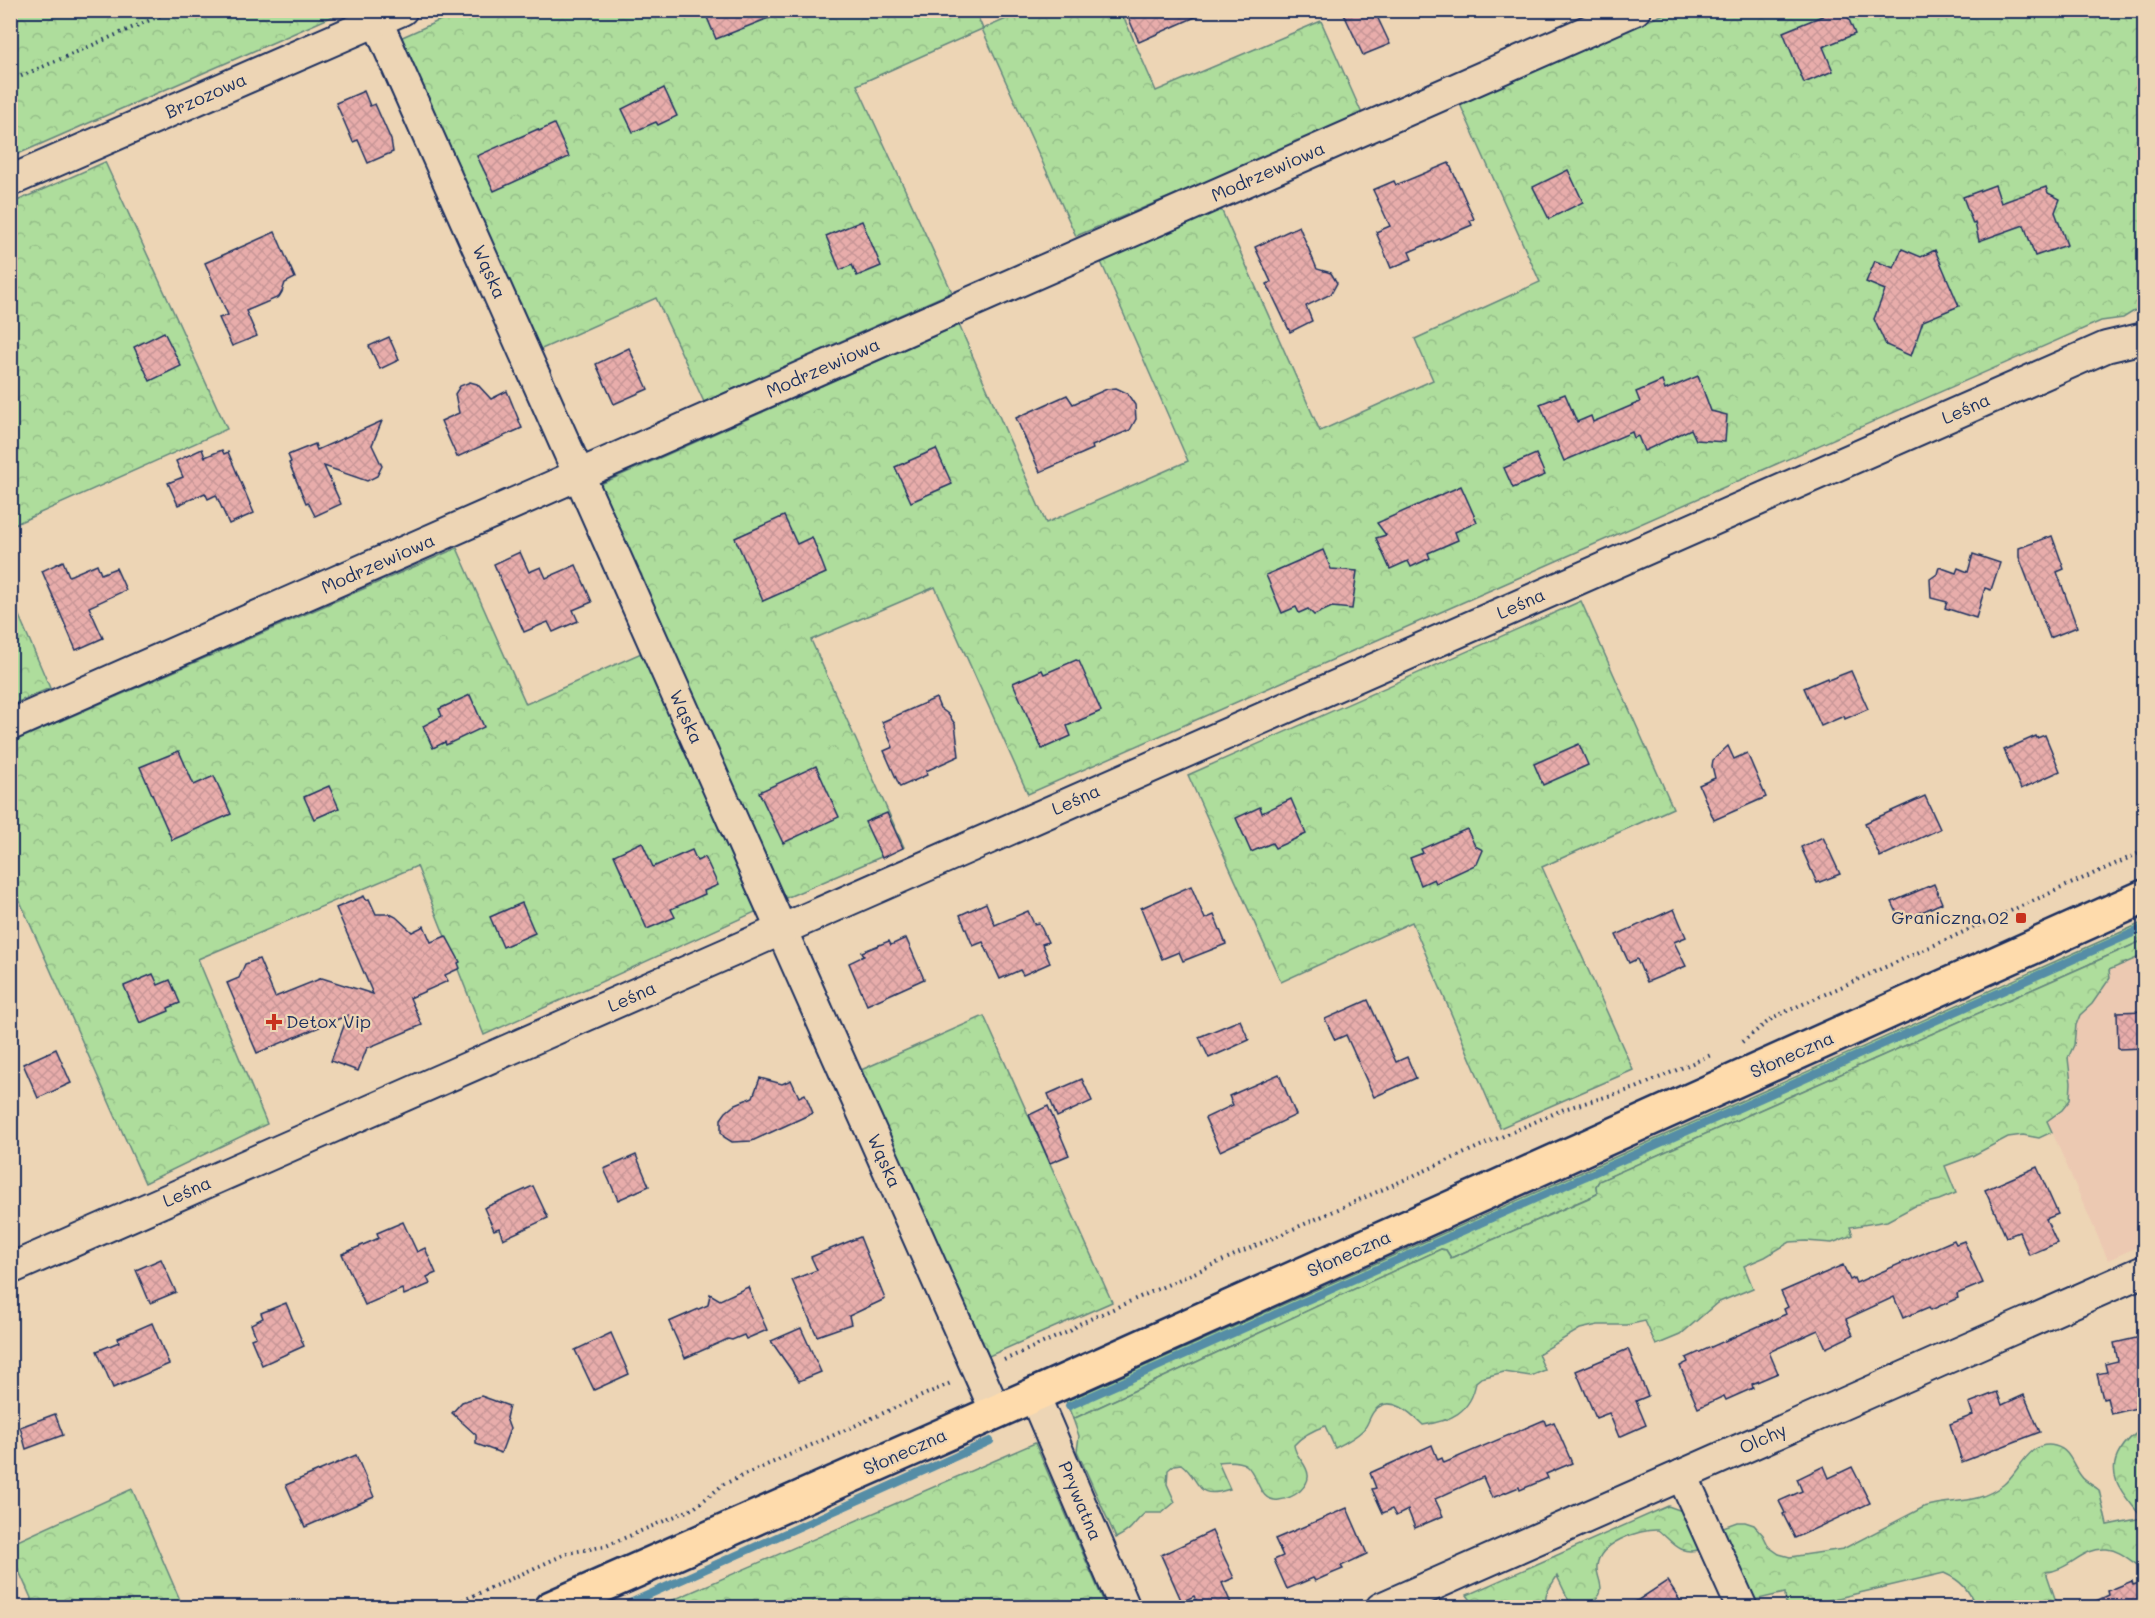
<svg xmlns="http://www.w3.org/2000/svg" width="2155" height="1618" font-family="Mali,sans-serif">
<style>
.built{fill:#ecc9b2}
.green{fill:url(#green-dots);stroke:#64867d;stroke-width:1.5}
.forest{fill:url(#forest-crowns);stroke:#64867d;stroke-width:1.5}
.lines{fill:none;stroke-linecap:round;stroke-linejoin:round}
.stream{stroke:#558da6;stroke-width:8}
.building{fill:url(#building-cross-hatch);stroke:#1b2f5e;stroke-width:1.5}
.minor-casing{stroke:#1b2f5e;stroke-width:34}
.major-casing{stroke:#1b2f5e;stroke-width:38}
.path{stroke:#1b2f5e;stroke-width:4;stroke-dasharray:1.5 4.5;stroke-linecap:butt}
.minor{stroke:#edd5b5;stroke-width:30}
.major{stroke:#fedbac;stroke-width:33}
.poi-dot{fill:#c8321e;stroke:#edd5b5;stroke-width:2}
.labels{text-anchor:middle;stroke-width:4.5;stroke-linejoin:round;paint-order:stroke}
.street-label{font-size:18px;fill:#1b2f5e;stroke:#edd5b5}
.poi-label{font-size:18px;fill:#1b2f5e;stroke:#edd5b5;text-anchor:end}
</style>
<defs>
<pattern id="green-dots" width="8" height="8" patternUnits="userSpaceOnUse" patternTransform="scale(1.5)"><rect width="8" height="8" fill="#aedd9c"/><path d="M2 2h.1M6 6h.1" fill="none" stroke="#95be89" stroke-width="1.8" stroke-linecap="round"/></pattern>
<pattern id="forest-crowns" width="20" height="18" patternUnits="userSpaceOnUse" patternTransform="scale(1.5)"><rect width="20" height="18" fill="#aedd9c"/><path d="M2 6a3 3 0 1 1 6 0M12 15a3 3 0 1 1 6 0" fill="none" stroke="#95be89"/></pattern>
<pattern id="building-cross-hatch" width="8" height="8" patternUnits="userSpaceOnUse" patternTransform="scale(1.5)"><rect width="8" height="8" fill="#e8adab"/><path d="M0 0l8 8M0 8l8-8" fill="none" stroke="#c69596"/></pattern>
</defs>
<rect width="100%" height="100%" fill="#edd5b5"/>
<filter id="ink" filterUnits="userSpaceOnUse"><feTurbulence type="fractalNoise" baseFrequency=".0167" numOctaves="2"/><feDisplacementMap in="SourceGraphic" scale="12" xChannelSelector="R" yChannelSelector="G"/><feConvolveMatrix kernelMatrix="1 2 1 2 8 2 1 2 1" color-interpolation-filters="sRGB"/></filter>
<g filter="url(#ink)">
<path class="built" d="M 2144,955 L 2144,1244 L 2108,1260 L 2002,1017 Z"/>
<path class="green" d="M 2144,922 L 2144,940 L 1599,1181 L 1596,1186 L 1597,1194 L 1451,1258 L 1446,1250 L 1441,1249 L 1073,1419 L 1066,1401 Z"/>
<g class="forest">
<path d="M 11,10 L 345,10 L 345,11 L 11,157 Z"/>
<path d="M 463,10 L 975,10 L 983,29 L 1025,11 L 1121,11 L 1156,91 L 1321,21 L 1363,116 L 1076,236 L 982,29 L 857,85 L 952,292 L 704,402 L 656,298 L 535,352 L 398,39 Z"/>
<path d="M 1671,11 L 2144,11 L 2144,305 L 2123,318 L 2101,321 L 1028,794 L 935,587 L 811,640 L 904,847 L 779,901 L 594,487 L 959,325 L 1046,523 L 1188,461 L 1101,262 L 1221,209 L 1320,431 L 1433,380 L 1415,339 L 1540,282 L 1459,102 Z"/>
<path d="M 105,162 L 227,429 L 11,526 L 10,204 Z"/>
<path d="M 457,548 L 526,704 L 648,650 L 764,908 L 484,1035 L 417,866 L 198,959 L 267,1124 L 145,1183 L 11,881 L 10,743 Z"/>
<path d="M 11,597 L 50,688 L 11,705 L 10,705 Z"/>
<path d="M 1581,601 L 1673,808 L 1542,867 L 1633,1070 L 1500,1128 L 1412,922 L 1281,982 L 1188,775 Z"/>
<path d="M 2144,940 L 2144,955 L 2109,970 L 2110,978 L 2092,1004 L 2080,1015 L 2076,1025 L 2074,1045 L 2068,1058 L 2071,1083 L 2070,1100 L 2062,1110 L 2047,1121 L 2052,1132 L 2039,1138 L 2023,1135 L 2008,1137 L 1972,1156 L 1945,1166 L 1956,1193 L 1939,1200 L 1915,1206 L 1887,1221 L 1850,1227 L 1853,1235 L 1832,1243 L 1806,1241 L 1790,1242 L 1765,1257 L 1744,1266 L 1753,1288 L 1717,1303 L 1680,1335 L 1656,1345 L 1645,1321 L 1627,1325 L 1598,1325 L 1580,1329 L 1538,1354 L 1545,1370 L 1531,1376 L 1504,1372 L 1481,1378 L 1476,1382 C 1471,1413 1450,1421 1423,1425 C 1411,1413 1391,1394 1375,1410 C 1369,1416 1369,1424 1363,1430 C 1355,1438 1345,1443 1335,1448 L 1325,1426 C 1313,1430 1303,1435 1294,1445 C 1295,1457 1307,1463 1308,1475 C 1309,1481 1305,1486 1300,1491 C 1294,1496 1287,1499 1279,1500 C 1258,1503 1259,1475 1246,1465 C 1238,1460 1227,1461 1218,1462 L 1230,1489 C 1193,1501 1203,1481 1181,1464 L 1174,1465 L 1168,1470 L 1167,1484 L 1175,1502 L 1162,1513 L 1145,1513 C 1131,1525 1134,1529 1116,1538 L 1077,1451 L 1079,1436 L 1073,1419 L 1441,1249 L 1446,1250 L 1451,1258 L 1591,1197 L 1597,1194 L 1596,1186 L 1599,1181 Z"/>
<path d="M 984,1016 L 1112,1302 L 982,1359 L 852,1074 Z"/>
<path d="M 2144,1428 L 2144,1569 C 2132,1563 2121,1550 2107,1549 C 2082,1547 2069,1571 2046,1572 L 2058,1607 L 1976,1607 C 1969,1590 1962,1581 1944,1573 L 1821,1602 L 1814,1607 L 1786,1607 L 1785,1593 L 1750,1601 L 1718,1529 L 1737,1522 L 1745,1522 L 1754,1525 L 1763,1535 L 1769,1547 L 1779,1554 L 1790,1557 L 1843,1549 L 1924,1507 C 1954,1498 1975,1506 2003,1485 C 2019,1473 2029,1439 2055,1446 C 2071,1450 2072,1465 2081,1476 C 2085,1482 2093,1485 2099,1490 L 2107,1525 L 2142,1518 C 2128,1498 2103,1478 2120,1451 C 2126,1441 2134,1434 2144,1428 Z"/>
<path d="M 1035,1443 L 1106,1607 L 657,1607 Z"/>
<path d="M 132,1489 L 183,1607 L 35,1607 L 11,1553 L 11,1544 Z"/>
<path d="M 1668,1506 L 1685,1512 L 1701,1549 C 1679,1556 1674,1543 1658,1530 C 1639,1529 1599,1543 1597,1566 C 1596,1573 1601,1581 1601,1589 C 1600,1603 1583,1607 1572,1607 L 1557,1576 C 1551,1586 1542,1596 1547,1607 L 1476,1607 L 1467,1595 Z"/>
</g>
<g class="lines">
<g class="stream">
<path d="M 1069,1406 L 2144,928"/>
<path d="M 619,1608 L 990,1441"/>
</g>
</g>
<g class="building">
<path d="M 704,10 L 784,10 L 784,12 L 716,39 Z"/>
<path d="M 1125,10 L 1211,10 L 1139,42 Z"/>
<path d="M 1342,10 L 1374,10 L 1390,44 L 1363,55 Z"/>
<path d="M 1837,10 L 1845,10 L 1855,34 L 1823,47 L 1833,71 L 1804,83 L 1783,32 Z"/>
<path d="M 664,88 L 677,116 L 658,125 L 656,122 L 633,132 L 622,109 Z"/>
<path d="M 364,91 L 370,106 L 375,104 L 391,140 L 393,152 L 368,163 L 358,140 L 353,142 L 336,103 Z"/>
<path d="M 554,124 L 569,157 L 494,191 L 477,156 L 538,129 L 539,131 Z"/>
<path d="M 1449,163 L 1474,219 L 1470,221 L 1472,225 L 1409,252 L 1412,259 L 1391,268 L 1376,232 L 1390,226 L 1373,190 L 1394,181 L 1396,185 Z"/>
<path d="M 1568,170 L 1583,202 L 1549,219 L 1533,187 Z"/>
<path d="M 1995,185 L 2001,203 L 2046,187 L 2048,193 L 2060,199 L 2055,212 L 2067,245 L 2035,256 L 2024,225 L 1979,241 L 1975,223 L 1973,224 L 1963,197 Z"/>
<path d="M 862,221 L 881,266 L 857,276 L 852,265 L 840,270 L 826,236 Z"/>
<path d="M 1299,226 L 1317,269 L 1331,273 L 1337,283 L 1331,294 L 1306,306 L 1312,321 L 1290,332 L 1267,284 L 1271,282 L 1255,247 Z"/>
<path d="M 275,232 L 295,278 L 285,283 L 282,292 L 279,297 L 246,311 L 257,336 L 232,346 L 219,318 L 228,315 L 205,263 Z"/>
<path d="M 1902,249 L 1921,257 L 1935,250 L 1959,306 L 1923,321 L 1911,356 L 1886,345 L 1874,319 L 1885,290 L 1866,282 L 1875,261 L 1894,268 Z"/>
<path d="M 164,332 L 181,366 L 150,381 L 134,347 Z"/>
<path d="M 389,337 L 399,360 L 380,369 L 369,346 Z"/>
<path d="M 629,348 L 648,389 L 614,404 L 596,364 Z"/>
<path d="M 1698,376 L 1711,411 L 1727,415 L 1725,442 L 1696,440 L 1691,429 L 1644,451 L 1638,436 L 1634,438 L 1632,432 L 1564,461 L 1540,404 L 1565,394 L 1577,422 L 1591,416 L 1593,422 L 1640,402 L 1636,392 L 1662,381 L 1665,390 Z"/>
<path d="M 470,382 L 477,384 L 491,399 L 507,391 L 522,428 L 457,457 L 441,421 L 459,413 L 455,394 L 460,386 Z"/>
<path d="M 1116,388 L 1127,393 L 1135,405 L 1136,419 L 1130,430 L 1092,446 L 1093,449 L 1040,472 L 1016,418 L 1067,395 L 1073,404 L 1107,389 Z"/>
<path d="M 382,421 L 372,445 L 382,466 L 377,476 L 367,481 L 324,466 L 341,504 L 315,516 L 308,502 L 306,503 L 289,463 L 291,462 L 288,455 L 315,444 L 317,450 Z"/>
<path d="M 202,449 L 205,457 L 222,450 L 224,454 L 228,452 L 254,513 L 229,524 L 216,495 L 208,499 L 205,493 L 178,505 L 168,483 L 183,477 L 176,461 Z"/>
<path d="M 936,449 L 952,484 L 911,502 L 895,467 Z"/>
<path d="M 1536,454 L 1545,475 L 1513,488 L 1504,468 Z"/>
<path d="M 1461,486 L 1477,522 L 1455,532 L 1458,540 L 1428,553 L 1430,558 L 1411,567 L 1408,561 L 1390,569 L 1376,538 L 1386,535 L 1377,523 Z"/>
<path d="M 784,516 L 797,544 L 812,537 L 826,573 L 763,601 L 735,538 Z"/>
<path d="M 2052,536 L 2064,569 L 2057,572 L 2077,627 L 2050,638 L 2019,557 L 2019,548 Z"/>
<path d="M 1323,550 L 1331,569 L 1357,571 L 1352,609 L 1332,607 L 1314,615 L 1308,609 L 1299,613 L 1296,607 L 1282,613 L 1266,575 Z"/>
<path d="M 520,552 L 529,572 L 541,567 L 546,578 L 576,565 L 592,602 L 573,610 L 578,621 L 553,632 L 548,622 L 524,632 L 494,564 Z"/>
<path d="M 1973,554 L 2000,563 L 1991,590 L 1985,588 L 1976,618 L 1945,608 L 1947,602 L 1931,598 L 1930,579 L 1937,574 L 1939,567 L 1956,573 L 1958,568 L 1968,572 Z"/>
<path d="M 63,561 L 69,576 L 97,564 L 101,574 L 116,568 L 126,590 L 89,607 L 103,638 L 76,650 L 42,571 Z"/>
<path d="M 1076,660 L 1079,661 L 1101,711 L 1067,726 L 1071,736 L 1042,749 L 1013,683 L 1042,670 L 1044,674 Z"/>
<path d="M 1851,671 L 1868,709 L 1845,719 L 1844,716 L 1821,726 L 1804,688 L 1827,678 L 1828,680 Z"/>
<path d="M 470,695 L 484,727 L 446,745 L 445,742 L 433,748 L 423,726 L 442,716 L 439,709 Z"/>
<path d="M 936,698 L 940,708 L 948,714 L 955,724 L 959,756 L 926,771 L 927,775 L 900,787 L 884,751 L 893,747 L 882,722 Z"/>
<path d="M 2045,735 L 2060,771 L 2021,789 L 2004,750 L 2036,736 L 2037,738 Z"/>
<path d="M 1579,744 L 1588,765 L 1543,785 L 1534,764 Z"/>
<path d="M 1728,746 L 1734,759 L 1747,753 L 1766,797 L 1714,820 L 1699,785 L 1715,778 L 1712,766 L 1713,760 Z"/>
<path d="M 179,751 L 194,785 L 214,776 L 231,814 L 172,840 L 140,767 Z"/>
<path d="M 816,766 L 839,817 L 783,843 L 759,792 Z"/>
<path d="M 329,786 L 339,808 L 314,819 L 304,797 Z"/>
<path d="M 1925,796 L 1940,829 L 1880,857 L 1865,823 Z"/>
<path d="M 1291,799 L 1306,834 L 1275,848 L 1272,843 L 1251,852 L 1236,818 L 1260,807 L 1262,813 Z"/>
<path d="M 887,813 L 903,848 L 882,858 L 865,822 Z"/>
<path d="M 1467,829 L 1475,846 L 1483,850 L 1477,864 L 1436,883 L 1434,879 L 1421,885 L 1410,858 L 1423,853 L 1421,849 Z"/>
<path d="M 1823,837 L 1840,874 L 1817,883 L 1801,847 Z"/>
<path d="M 642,842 L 653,867 L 692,850 L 697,861 L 705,857 L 718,885 L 704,891 L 705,894 L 671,909 L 675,917 L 647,929 L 614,855 Z"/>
<path d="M 1934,884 L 1942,903 L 1901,921 L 1892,902 Z"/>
<path d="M 1191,886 L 1205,919 L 1214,915 L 1226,944 L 1183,961 L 1179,952 L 1162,959 L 1141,908 Z"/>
<path d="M 364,896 L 366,900 L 369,899 L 376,914 L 390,914 L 396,917 L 412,932 L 424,926 L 431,942 L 446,936 L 460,962 L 458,963 L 460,968 L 445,975 L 448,981 L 410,998 L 422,1025 L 367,1048 L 358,1071 L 331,1061 L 348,1015 L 257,1053 L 227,983 L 239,978 L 245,964 L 259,959 L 275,997 L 322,978 L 373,994 L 336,908 Z"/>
<path d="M 522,903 L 535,933 L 503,947 L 490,917 Z"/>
<path d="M 986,903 L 995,925 L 1028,911 L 1034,924 L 1039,923 L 1048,942 L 1042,944 L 1050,963 L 1023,975 L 1020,970 L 1000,979 L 983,942 L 973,946 L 960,915 Z"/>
<path d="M 1674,909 L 1686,937 L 1674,942 L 1686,966 L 1647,982 L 1637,959 L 1629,963 L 1616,935 Z"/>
<path d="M 906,938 L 924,979 L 867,1005 L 849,963 L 864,956 L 862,952 L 889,941 L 891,945 Z"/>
<path d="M 153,974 L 158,985 L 170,980 L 180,1003 L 168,1008 L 169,1011 L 140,1023 L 124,986 Z"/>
<path d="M 1368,1000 L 1396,1062 L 1407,1057 L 1416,1078 L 1374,1097 L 1346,1035 L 1335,1040 L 1325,1019 Z"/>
<path d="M 2145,1011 L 2145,1048 L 2118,1049 L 2117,1012 Z"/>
<path d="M 1240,1020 L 1249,1040 L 1209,1058 L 1199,1037 Z"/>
<path d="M 56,1049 L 71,1083 L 38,1098 L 23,1064 Z"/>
<path d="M 1279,1074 L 1296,1115 L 1220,1151 L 1205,1118 L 1233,1105 L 1229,1096 Z"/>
<path d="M 760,1078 L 782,1084 L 791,1080 L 799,1097 L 805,1094 L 813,1113 L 752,1141 L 732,1142 L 724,1137 L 721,1132 L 721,1119 L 726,1112 L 736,1104 L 753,1097 Z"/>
<path d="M 1082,1079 L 1092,1101 L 1057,1117 L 1048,1094 Z"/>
<path d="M 1048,1106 L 1069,1155 L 1050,1163 L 1029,1115 Z"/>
<path d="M 636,1155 L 649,1186 L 618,1200 L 604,1169 Z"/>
<path d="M 2037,1167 L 2058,1214 L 2046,1219 L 2057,1243 L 2029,1255 L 2019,1232 L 2006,1237 L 1985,1190 Z"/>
<path d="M 533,1186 L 548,1218 L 503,1239 L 499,1228 L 494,1230 L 484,1208 Z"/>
<path d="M 403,1222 L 417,1252 L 425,1248 L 436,1273 L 427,1277 L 430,1284 L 404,1295 L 402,1289 L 365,1305 L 342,1254 L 379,1238 L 377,1233 Z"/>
<path d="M 860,1237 L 885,1299 L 849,1316 L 851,1324 L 817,1336 L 792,1280 L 817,1270 L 811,1257 Z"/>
<path d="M 1954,1240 L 1956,1244 L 1964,1241 L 1983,1283 L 1957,1294 L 1958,1298 L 1942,1305 L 1931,1310 L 1929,1307 L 1903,1318 L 1894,1297 L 1846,1319 L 1853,1335 L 1826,1348 L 1818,1330 L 1769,1352 L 1778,1373 L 1752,1384 L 1753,1388 L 1726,1400 L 1724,1396 L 1698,1408 L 1680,1366 L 1688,1362 L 1686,1358 L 1786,1314 L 1784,1309 L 1788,1307 L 1781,1292 L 1843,1265 L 1850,1280 L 1854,1278 L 1856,1283 Z"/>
<path d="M 161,1259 L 176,1292 L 150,1303 L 136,1270 Z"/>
<path d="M 748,1287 L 767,1330 L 746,1339 L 744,1335 L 732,1340 L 728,1339 L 685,1358 L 669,1322 L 708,1305 L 710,1294 L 720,1300 Z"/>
<path d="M 286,1303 L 304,1346 L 262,1365 L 251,1339 L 256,1337 L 251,1324 L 263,1318 L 261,1313 Z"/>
<path d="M 152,1323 L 169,1364 L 113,1388 L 97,1351 L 119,1342 L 118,1338 Z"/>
<path d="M 801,1328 L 821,1372 L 799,1381 L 771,1341 Z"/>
<path d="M 611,1333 L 629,1374 L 594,1390 L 575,1350 Z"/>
<path d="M 2145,1336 L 2145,1400 L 2136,1402 L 2137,1408 L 2111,1414 L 2107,1398 L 2103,1399 L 2097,1374 L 2107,1372 L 2105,1364 L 2118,1361 L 2114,1343 Z"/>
<path d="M 1628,1349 L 1648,1396 L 1636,1401 L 1646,1425 L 1619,1437 L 1609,1413 L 1596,1418 L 1576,1371 Z"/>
<path d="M 1997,1392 L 2002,1405 L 2024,1395 L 2040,1432 L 1962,1462 L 1950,1424 L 1973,1415 L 1969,1403 Z"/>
<path d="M 481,1396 L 509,1406 L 506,1418 L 510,1429 L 501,1453 L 476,1444 L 476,1435 L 452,1413 L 462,1402 Z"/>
<path d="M 55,1414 L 63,1435 L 26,1449 L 20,1427 Z"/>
<path d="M 1544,1420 L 1546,1425 L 1554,1422 L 1572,1463 L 1546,1474 L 1548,1478 L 1520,1490 L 1519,1487 L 1492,1498 L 1483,1477 L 1435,1499 L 1443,1516 L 1415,1528 L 1408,1510 L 1396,1516 L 1392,1509 L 1383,1513 L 1372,1489 L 1376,1488 L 1370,1473 L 1432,1445 L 1438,1460 L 1442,1458 L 1444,1463 Z"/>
<path d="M 356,1455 L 374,1497 L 305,1527 L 286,1485 Z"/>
<path d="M 1824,1466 L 1829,1478 L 1852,1467 L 1870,1503 L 1795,1538 L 1783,1514 L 1785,1513 L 1779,1501 L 1802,1491 L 1797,1479 Z"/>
<path d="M 1347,1508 L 1367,1554 L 1341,1566 L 1343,1569 L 1326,1576 L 1315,1581 L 1313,1578 L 1287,1589 L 1274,1560 L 1283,1556 L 1275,1539 Z"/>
<path d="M 1212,1531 L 1234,1578 L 1222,1583 L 1233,1608 L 1200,1608 L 1194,1596 L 1182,1602 L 1161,1555 Z"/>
<path d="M 1667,1581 L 1685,1608 L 1626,1608 Z"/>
<path d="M 2132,1581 L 2133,1585 L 2145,1581 L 2145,1608 L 2081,1608 L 2109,1595 L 2108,1591 Z"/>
</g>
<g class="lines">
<g class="minor-casing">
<g id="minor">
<path d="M 372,10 L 996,1412"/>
<path d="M 10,181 L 402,10"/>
<path d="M 10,725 L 1635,10"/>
<path d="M 10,1269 L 2106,347 L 2144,338"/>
<path d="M 1034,1395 L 1125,1608"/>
<path d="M 1682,1475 L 1742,1608"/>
<path d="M 1381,1608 L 2144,1271"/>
</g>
</g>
<g class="major-casing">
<path id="major" d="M 551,1608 L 1034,1395 L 2144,897"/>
</g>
<g class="path">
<path d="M 10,81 L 173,10"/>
<path d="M 1742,1042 L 1774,1017 L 2144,851"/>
<path d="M 1004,1360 L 1070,1331 L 1079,1324 L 1564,1109 L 1636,1088 L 1713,1054"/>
<path d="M 446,1608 L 568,1553 L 606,1546 L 694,1508 L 724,1484 L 953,1382"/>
</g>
<use href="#minor" class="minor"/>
<use href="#major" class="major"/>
</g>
</g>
<g class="poi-dot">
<rect x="2015" y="912" width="12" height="12" rx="3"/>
<path d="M271 1013h6v6h6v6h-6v6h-6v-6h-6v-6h6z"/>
</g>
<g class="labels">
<g class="street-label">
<text transform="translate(206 96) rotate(-24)" y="6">Brzozowa</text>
<text transform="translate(1268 172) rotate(-24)" y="6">Modrzewiowa</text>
<text transform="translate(489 272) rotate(66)" y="6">Wąska</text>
<text transform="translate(823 368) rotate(-24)" y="6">Modrzewiowa</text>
<text transform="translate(1966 409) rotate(-24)" y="6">Leśna</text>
<text transform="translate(378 564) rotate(-24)" y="6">Modrzewiowa</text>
<text transform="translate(1521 604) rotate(-24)" y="6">Leśna</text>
<text transform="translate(686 717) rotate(66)" y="6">Wąska</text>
<text transform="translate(1076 800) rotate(-24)" y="6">Leśna</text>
<text transform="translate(632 997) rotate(-24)" y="6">Leśna</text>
<text transform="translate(1792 1055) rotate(-24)" y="6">Słoneczna</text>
<text transform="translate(884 1161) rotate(66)" y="6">Wąska</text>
<text transform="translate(187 1192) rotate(-24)" y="6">Leśna</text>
<text transform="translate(1349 1254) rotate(-24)" y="6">Słoneczna</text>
<text transform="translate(1763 1439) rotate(-24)" y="6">Olchy</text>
<text transform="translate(905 1452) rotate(-24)" y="6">Słoneczna</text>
<text transform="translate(1080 1501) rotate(67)" y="6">Prywatna</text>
</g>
<g class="poi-label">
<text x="2009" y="924">Graniczna 02</text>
<text x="286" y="1028" text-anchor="start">Detox Vip</text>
</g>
</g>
<rect width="2155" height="1618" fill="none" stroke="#edd5b5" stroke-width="36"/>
<rect x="18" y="18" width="2119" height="1582" fill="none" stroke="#1b2f5e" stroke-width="2" filter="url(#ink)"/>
</svg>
